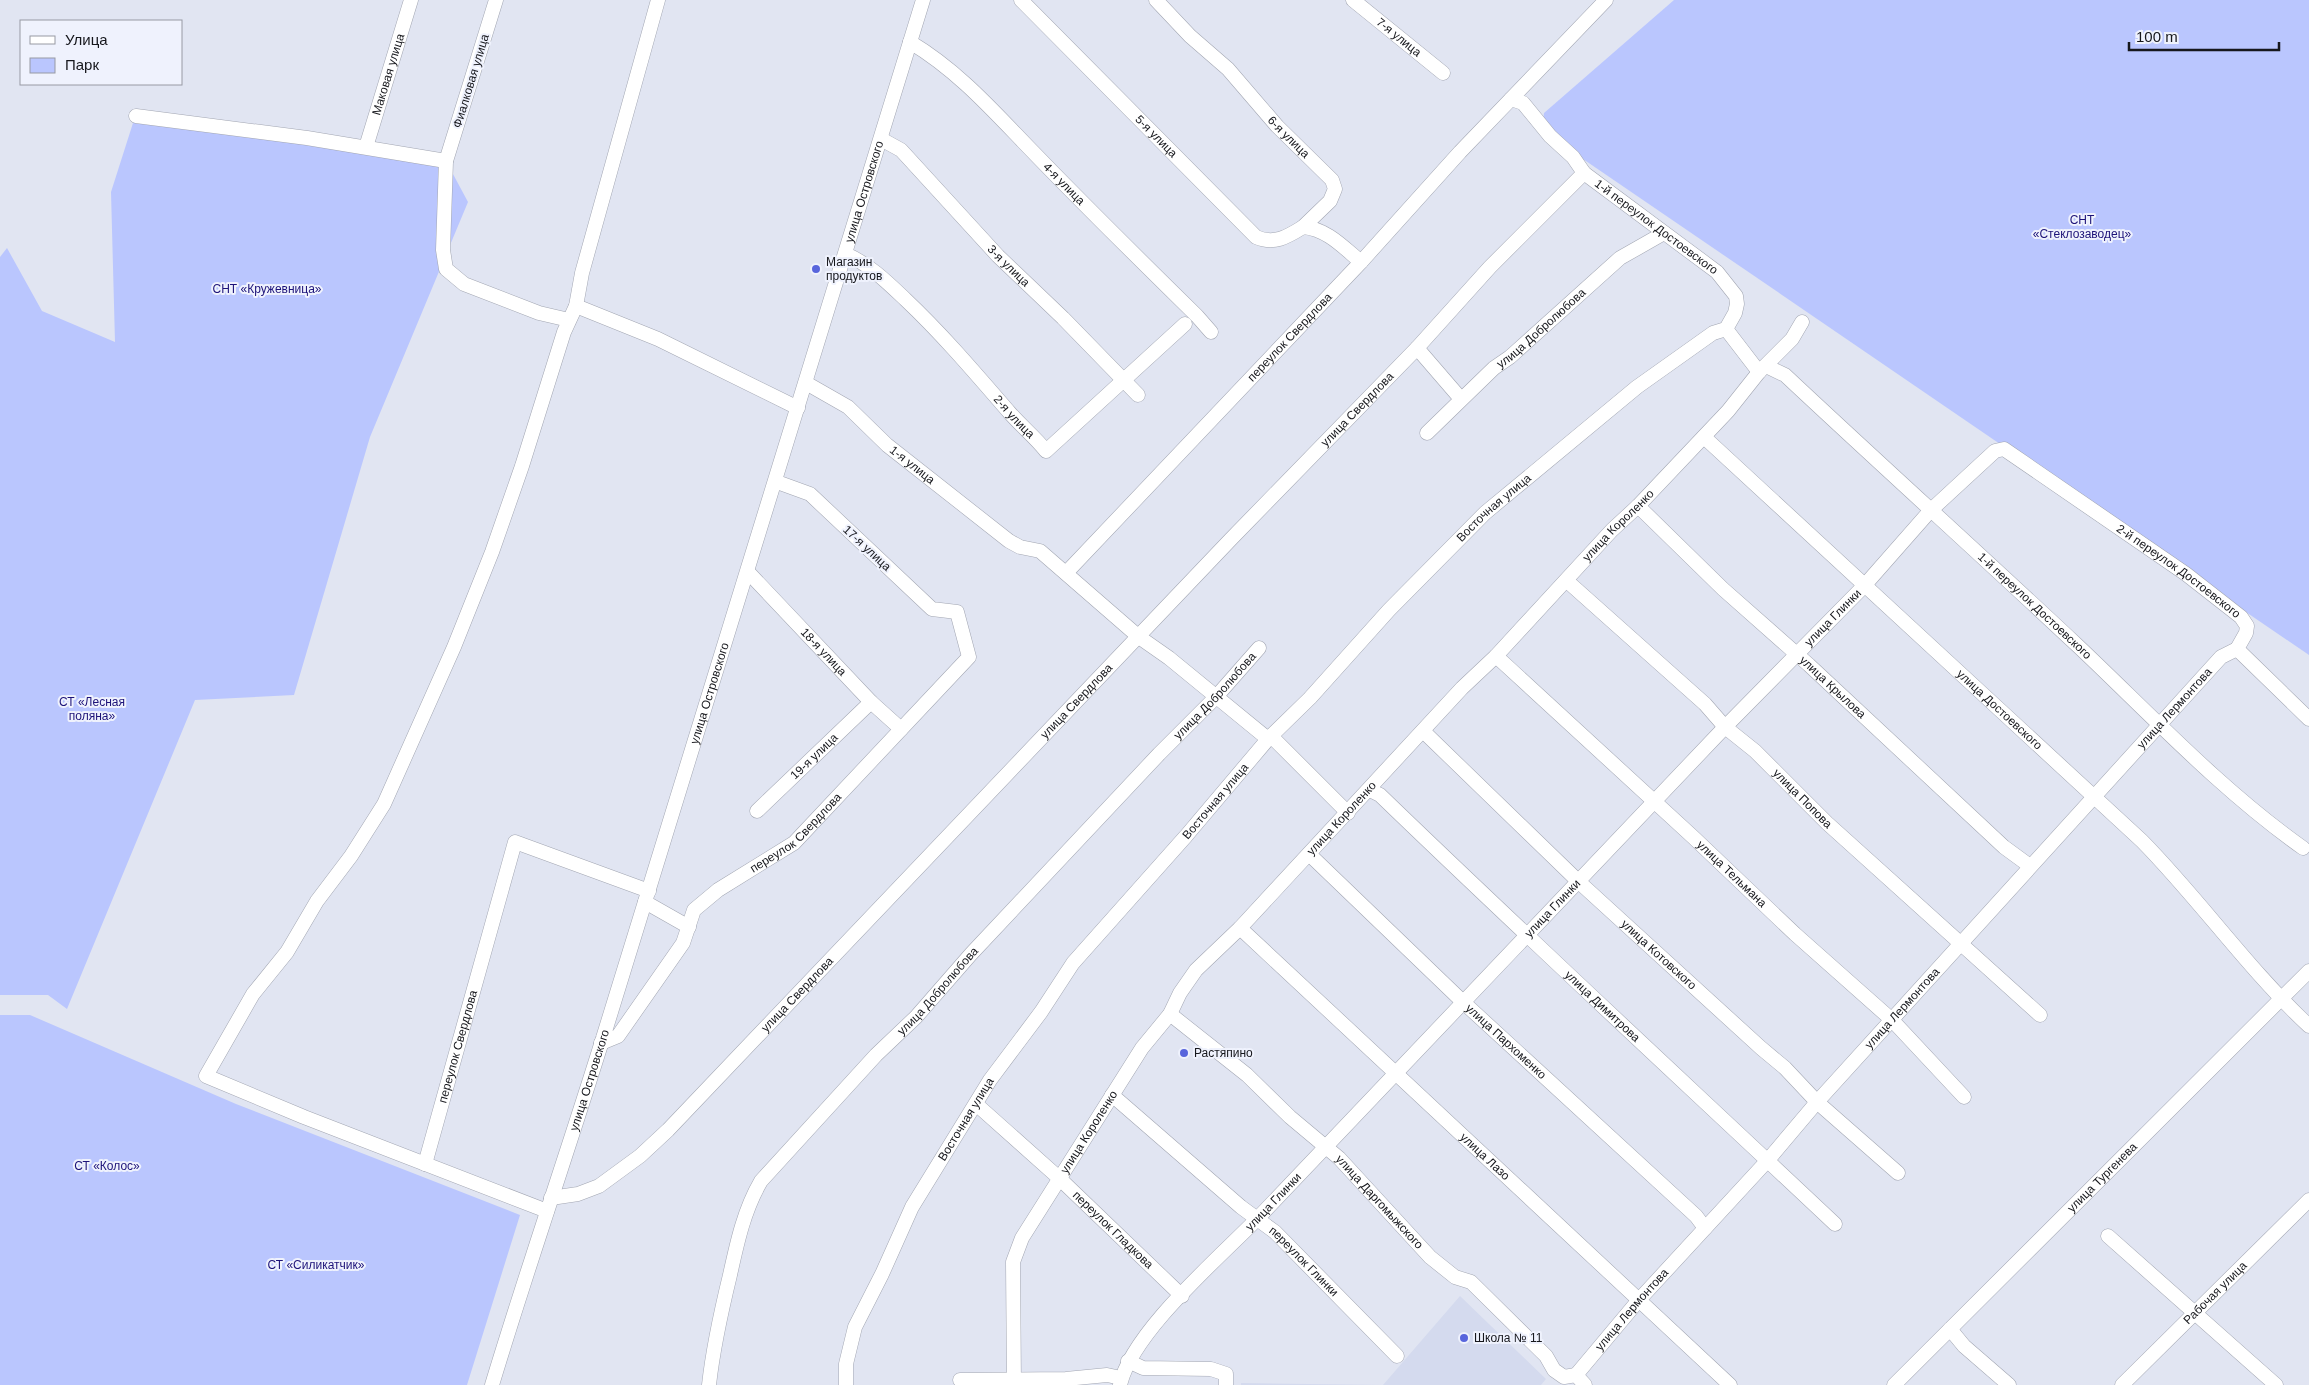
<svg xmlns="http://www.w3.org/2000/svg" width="2309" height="1385" font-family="Arial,sans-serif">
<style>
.built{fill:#d4daee}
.green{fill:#bac6fe}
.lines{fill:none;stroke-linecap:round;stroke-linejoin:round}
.minor-casing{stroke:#a2a6b2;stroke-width:15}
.minor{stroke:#fff;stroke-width:14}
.poi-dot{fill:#5865dc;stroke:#eff2fd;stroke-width:2}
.labels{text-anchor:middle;stroke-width:4;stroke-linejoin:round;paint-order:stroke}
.street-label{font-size:12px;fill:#16171c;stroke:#eff2fd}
.park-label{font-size:12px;fill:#1d1379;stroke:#eff2fd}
.poi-label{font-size:12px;fill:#16171c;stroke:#eff2fd;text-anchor:start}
</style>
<rect width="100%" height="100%" fill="#e1e5f2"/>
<path class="built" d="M 1460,1296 L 1546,1379 L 1541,1385 L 1241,1385 L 1241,1383 L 1383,1385 Z"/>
<g class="green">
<path d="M 1674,0 L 2309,0 L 2309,655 L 1542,131 L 1544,113 Z"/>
<path d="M 133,123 L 278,137 L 446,161 L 468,202 L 370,437 L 294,695 L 195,700 L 67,1009 L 48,995 L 0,995 L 0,257 L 7,248 L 42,311 L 115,342 L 111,192 Z"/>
<path d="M 0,1015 L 30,1015 L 236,1104 L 520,1215 L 467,1385 L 0,1385 Z"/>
</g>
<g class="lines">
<g class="minor-casing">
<g id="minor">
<path d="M 496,0 L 446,161 L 443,250 L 446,269 L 464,284 L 539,313 L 569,320"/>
<path id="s1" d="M 1021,0 L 1256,237 C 1274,245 1287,237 1303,227"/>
<path id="s2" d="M 1156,0 L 1190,36 L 1228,69 L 1277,126 L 1332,180 L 1335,189 L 1330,201 L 1303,227 C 1327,229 1343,247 1361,262"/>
<path id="s3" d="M 1353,0 L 1443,73"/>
<path id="s4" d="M 910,42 C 960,72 995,113 1035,154 C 1088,209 1142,262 1197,316 L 1211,332"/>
<path id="s5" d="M 1511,99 L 1523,103 L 1550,136 L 1573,157 L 1584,173 L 1717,272 L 1736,296 L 1737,304 L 1735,313 L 1726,329 L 1759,372"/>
<path d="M 136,116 L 307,138 L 446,161"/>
<path id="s6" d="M 881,139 L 901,150 L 998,256 L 1063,318 L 1138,395"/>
<path id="s7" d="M 366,147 L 411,0"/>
<path id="s8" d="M 846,254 C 870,265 887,282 906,300 C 943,335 976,374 1009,412 C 1021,426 1035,437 1046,451 L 1185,324"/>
<path d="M 576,306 L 658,339 L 798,408"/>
<path d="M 1417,348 L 1461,399"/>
<path id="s9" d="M 1766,366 L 1785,375 C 1882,466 1981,555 2078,646 C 2151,715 2221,790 2303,848"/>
<path id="s10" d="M 806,383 L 848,407 L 887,445 L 1009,541 L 1020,547 L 1040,551 L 1139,637 L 1169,658 L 1268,739"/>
<path id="s11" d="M 1427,433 L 1494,368 L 1510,357 L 1620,258 L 1664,233"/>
<path id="s12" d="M 1704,437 L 2142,841 C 2200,900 2248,969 2309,1026"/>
<path id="s13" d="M 1638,506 L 1723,589 L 1809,665 L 2004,847 L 2030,866"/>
<path id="s14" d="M 748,572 L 871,702 L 901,729"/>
<path id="s15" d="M 1066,573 L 1361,262 L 1460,152 L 1606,0"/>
<path id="s16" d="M 1567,581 L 1705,704 L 1725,727 L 1755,751 L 1827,823 L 2040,1015"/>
<path id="s17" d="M 1496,656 L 1693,837 L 1795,934 L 1892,1020 L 1964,1097"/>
<path id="s18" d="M 1423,731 L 1579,882 L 1761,1048 L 1785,1068 L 1817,1102 L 1898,1173"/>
<path d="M 1271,736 L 1348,813"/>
<path id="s19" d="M 1370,790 L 1380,795 C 1530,940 1683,1081 1835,1224"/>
<path id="s20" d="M 757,811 L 871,702"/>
<path id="s21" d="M 1309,854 L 1463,1002 L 1696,1216 L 1705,1228"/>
<path d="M 645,902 L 689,927"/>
<path id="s22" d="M 1240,928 L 1730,1385"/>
<path id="s23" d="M 1170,1014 L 1247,1075 L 1290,1117 L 1339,1158 L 1430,1257 L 1455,1277 L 1471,1282 L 1546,1356 L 1554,1370 L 1564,1377 L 1576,1375 L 1585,1385"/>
<path id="s24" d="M 601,1043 L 618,1036 L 683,943 L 694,910 L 718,890 L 794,843 L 969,657 L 957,612 L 932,609 L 810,494 L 777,482"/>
<path id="s25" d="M 1112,1095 L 1241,1207 L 1275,1232 L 1397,1356"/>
<path id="s26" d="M 976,1104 L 1059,1178 L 1182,1296"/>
<path id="s27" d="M 425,1164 L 515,842 L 649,891"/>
<path id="s28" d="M 551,1198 L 578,1194 L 599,1186 L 640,1156 L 668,1130 L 1231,539 L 1417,348 L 1490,267 L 1584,173"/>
<path d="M 547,1211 L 304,1117 L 206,1076 L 253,994 L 287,952 L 317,901 L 351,856 L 384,804 L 454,647 L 492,552 L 522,466 L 564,332 L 576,306 L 582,273 L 658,0"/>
<path d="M 2108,1236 L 2276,1385"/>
<path d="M 1950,1329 L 1964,1346 L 2009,1385"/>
<path d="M 1128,1361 L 1143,1368 L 1211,1369 L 1226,1374 L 1226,1385"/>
<path id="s29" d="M 1576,1375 L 1638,1301 L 1768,1160 L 1817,1102 L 2221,657 L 2237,649"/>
<path d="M 960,1380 L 1066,1379 L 1107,1375 L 1121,1378"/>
<path id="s30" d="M 492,1385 C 527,1269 567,1154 603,1038 C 710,692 817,346 923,0"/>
<path id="s31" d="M 709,1385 C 713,1348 721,1312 730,1275 C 737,1243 744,1210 761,1181 L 876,1055 L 916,1017 L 971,954 L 1159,754 L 1215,698 L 1259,648"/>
<path id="s32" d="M 846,1385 L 846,1364 L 855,1327 L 882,1274 L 912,1207 L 990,1080 L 1041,1012 L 1073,963 L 1186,836 L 1268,739 L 1310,698 L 1389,610 L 1485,513 L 1637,387 L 1713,333 L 1726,329"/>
<path id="s33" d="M 1014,1385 L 1013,1262 L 1022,1238 L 1142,1048 L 1170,1014 L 1180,993 L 1196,970 L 1240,928 L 1462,688 L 1496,656 L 1612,530 L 1638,506 L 1728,411 L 1759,372 L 1792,339 L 1802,322"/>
<path id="s34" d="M 1120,1385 C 1132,1332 1219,1258 1258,1218 L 1725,727 L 1864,586 L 1930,511 L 1995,451 L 2004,449 L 2186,574 L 2241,617 L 2247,626 L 2246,633 L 2237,649 L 2309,719"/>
<path id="s35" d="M 1894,1385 L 2309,971"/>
<path id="s36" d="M 2122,1385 L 2309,1200"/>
</g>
</g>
<use href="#minor" class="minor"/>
</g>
<g class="poi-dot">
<circle cx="816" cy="269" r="5"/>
<circle cx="1184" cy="1053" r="5"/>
<circle cx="1464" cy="1338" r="5"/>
</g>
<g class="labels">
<g class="street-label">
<text dy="4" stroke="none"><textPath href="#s3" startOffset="59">7-я улица</textPath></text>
<text dy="4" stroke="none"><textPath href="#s7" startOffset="76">Маковая улица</textPath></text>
<text transform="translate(471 81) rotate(-73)" y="4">Фиалковая улица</text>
<text dy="4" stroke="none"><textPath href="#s1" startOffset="192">5-я улица</textPath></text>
<text dy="4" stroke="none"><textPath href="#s2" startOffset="191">6-я улица</textPath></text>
<text dy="4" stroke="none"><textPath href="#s4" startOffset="210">4-я улица</textPath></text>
<text dy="4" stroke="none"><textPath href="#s30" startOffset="1250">улица Островского</textPath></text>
<text dy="4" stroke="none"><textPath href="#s5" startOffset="196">1-й переулок Достоевского</textPath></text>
<text dy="4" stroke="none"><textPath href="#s6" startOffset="181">3-я улица</textPath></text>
<text dy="4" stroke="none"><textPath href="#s11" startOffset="155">улица Добролюбова</textPath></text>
<text dy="4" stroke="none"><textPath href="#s15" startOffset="325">переулок Свердлова</textPath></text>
<text dy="4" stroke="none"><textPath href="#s28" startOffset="1136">улица Свердлова</textPath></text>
<text dy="4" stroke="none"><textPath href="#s8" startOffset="235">2-я улица</textPath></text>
<text dy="4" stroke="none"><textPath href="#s10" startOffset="135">1-я улица</textPath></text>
<text dy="4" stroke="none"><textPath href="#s32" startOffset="1105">Восточная улица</textPath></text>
<text dy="4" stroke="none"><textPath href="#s33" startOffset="1082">улица Короленко</textPath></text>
<text transform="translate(867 548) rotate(43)" y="4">17-я улица</text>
<text dy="4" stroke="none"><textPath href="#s34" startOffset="1505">2-й переулок Достоевского</textPath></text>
<text dy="4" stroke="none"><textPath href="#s9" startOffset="361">1-й переулок Достоевского</textPath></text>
<text dy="4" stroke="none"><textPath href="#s34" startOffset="1050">улица Глинки</textPath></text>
<text dy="4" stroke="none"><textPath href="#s14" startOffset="110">18-я улица</textPath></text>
<text dy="4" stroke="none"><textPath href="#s13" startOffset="266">улица Крылова</textPath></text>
<text dy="4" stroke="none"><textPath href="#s30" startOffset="725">улица Островского</textPath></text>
<text dy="4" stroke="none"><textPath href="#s31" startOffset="876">улица Добролюбова</textPath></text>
<text dy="4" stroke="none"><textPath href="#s28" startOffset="731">улица Свердлова</textPath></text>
<text dy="4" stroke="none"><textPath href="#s29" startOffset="896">улица Лермонтова</textPath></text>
<text dy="4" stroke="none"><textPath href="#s12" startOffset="402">улица Достоевского</textPath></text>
<text dy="4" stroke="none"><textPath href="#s20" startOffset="79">19-я улица</textPath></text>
<text dy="4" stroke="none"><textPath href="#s16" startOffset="321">улица Попова</textPath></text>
<text dy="4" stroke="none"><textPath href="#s32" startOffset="700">Восточная улица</textPath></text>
<text dy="4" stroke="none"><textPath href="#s33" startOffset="679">улица Короленко</textPath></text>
<text dy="4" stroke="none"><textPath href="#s24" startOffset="295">переулок Свердлова</textPath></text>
<text dy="4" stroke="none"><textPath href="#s17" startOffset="321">улица Тельмана</textPath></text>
<text dy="4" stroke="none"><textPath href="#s34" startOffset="646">улица Глинки</textPath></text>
<text dy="4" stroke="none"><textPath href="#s18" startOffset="325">улица Котовского</textPath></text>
<text dy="4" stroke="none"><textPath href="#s31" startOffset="471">улица Добролюбова</textPath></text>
<text dy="4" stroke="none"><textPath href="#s28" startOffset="326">улица Свердлова</textPath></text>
<text dy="4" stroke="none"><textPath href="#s19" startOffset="318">улица Димитрова</textPath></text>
<text dy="4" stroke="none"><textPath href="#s29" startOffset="491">улица Лермонтова</textPath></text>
<text dy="4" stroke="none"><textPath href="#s21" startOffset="272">улица Пархоменко</textPath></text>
<text dy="4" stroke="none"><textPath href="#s27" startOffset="122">переулок Свердлова</textPath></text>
<text dy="4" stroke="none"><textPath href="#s30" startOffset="320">улица Островского</textPath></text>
<text dy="4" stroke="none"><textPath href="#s32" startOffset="295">Восточная улица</textPath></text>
<text dy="4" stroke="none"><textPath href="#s33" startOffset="274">улица Короленко</textPath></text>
<text dy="4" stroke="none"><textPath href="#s22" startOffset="335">улица Лазо</textPath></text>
<text dy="4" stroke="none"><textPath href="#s35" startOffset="294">улица Тургенева</textPath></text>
<text dy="4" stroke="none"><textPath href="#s34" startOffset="241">улица Глинки</textPath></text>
<text dy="4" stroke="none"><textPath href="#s23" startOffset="282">улица Даргомыжского</textPath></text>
<text dy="4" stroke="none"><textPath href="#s26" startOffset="186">переулок Гладкова</textPath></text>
<text dy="4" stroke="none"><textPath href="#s25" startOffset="254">переулок Глинки</textPath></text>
<text dy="4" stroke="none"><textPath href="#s36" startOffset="131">Рабочая улица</textPath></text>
<text dy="4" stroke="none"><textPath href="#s29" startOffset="86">улица Лермонтова</textPath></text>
</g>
<g class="park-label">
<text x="2082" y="224">СНТ<tspan x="2082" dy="14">«Стеклозаводец»</tspan></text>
<text x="267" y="293">СНТ «Кружевница»</text>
<text x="92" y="706">СТ «Лесная<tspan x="92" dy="14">поляна»</tspan></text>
<text x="107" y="1170">СТ «Колос»</text>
<text x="316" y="1269">СТ «Силикатчик»</text>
</g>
<g class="poi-label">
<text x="826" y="266">Магазин<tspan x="826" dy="14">продуктов</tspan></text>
<text x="1194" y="1057">Растяпино</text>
<text x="1474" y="1342">Школа № 11</text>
</g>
</g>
<rect x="20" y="20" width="162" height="65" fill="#eff2fd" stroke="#989aa3"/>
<rect x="30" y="36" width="25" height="8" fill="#ffffff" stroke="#989aa3"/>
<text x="65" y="45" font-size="15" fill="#16171c">Улица</text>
<rect x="30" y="58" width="25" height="15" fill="#bac6fe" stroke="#989aa3"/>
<text x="65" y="70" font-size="15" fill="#16171c">Парк</text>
<path d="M2129 42v8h150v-8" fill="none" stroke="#16171c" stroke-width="2.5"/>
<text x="2136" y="42" font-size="15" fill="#16171c" stroke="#eff2fd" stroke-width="4" paint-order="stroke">100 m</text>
</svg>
